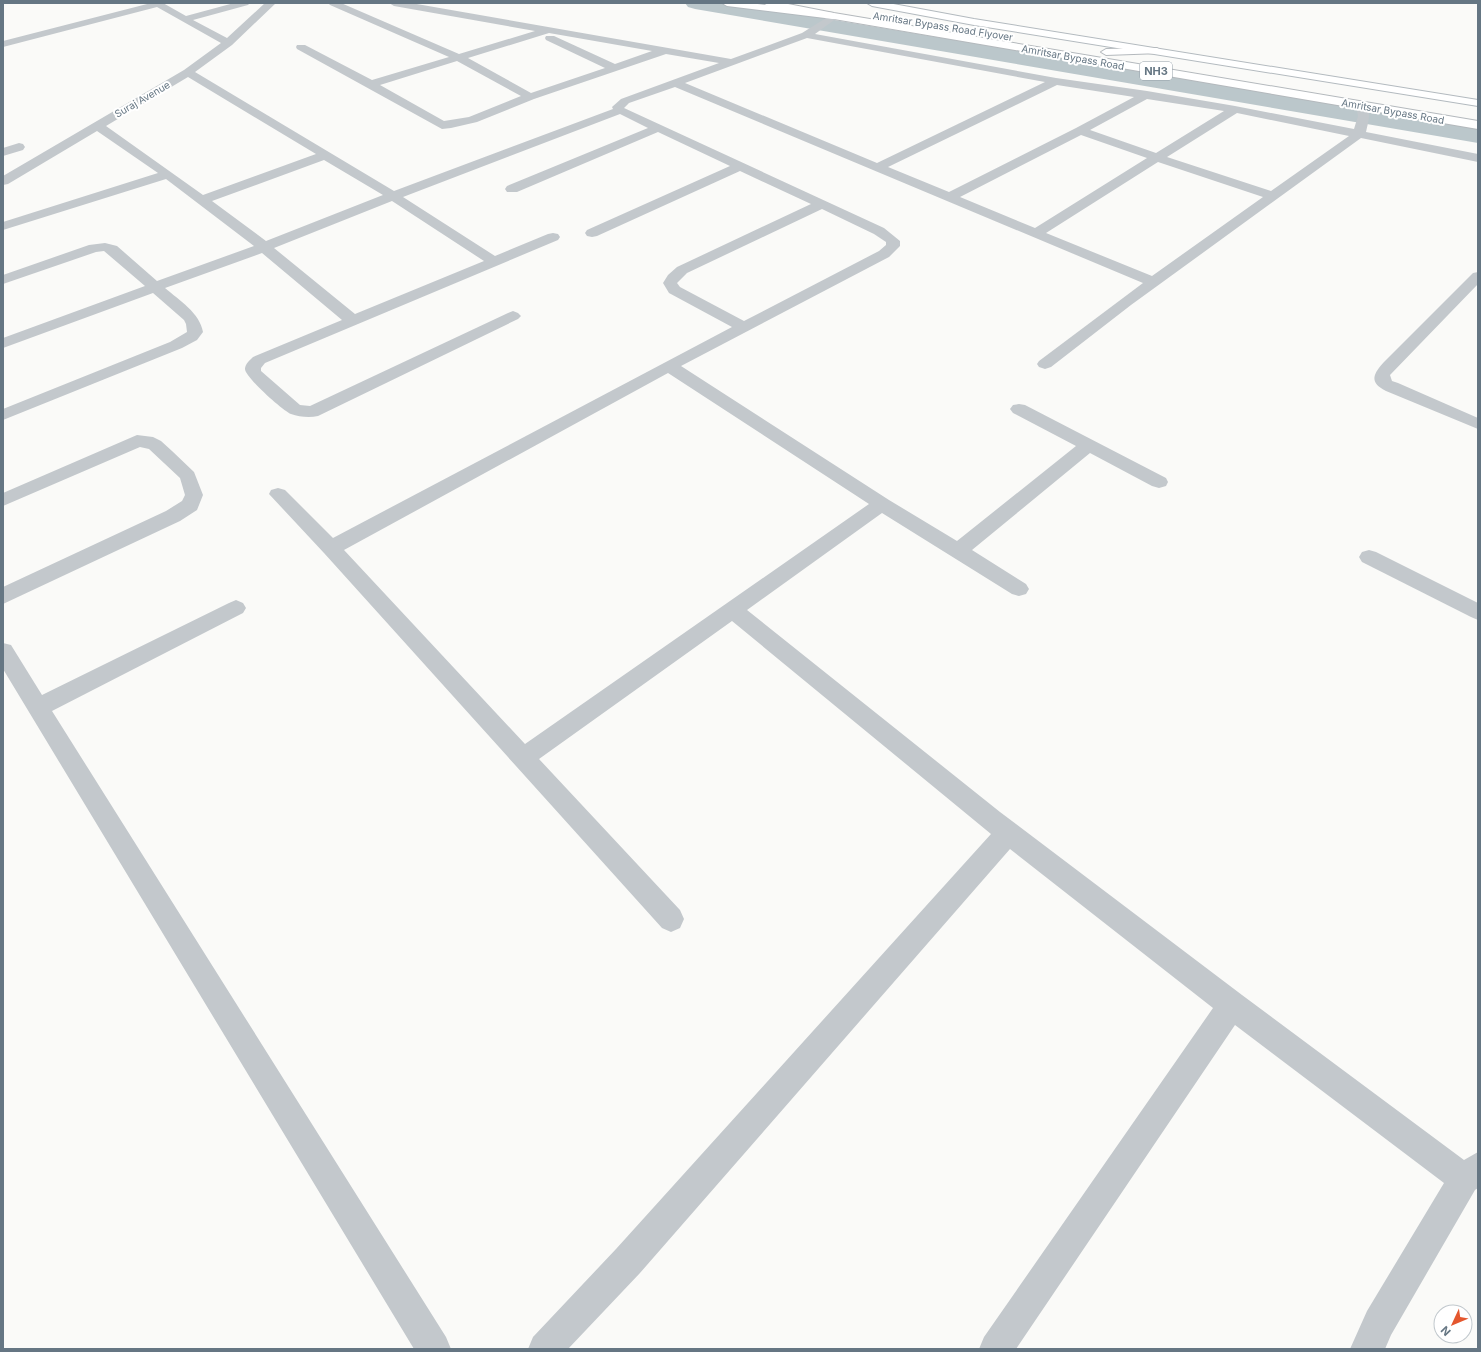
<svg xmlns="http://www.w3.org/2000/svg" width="1481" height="1352" font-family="Inter,sans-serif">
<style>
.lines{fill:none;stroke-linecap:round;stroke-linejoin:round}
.river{fill:#bbc7cb;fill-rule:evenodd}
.secondary-casing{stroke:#b3babf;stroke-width:2}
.highway-casing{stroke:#b4b9bd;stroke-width:2}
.street{fill:#c3c8cc;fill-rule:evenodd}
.secondary{fill:#fff;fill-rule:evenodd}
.highway{fill:#fff;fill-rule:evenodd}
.labels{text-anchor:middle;stroke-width:4;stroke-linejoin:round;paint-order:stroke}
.far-street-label{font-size:10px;fill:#657683;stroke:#fff}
.shield{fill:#fff;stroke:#939fa8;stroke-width:1}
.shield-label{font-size:11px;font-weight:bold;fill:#657683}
</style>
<rect width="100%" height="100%" fill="#fafaf8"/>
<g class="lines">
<path class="river" d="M 685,3 L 732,3 L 1478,127 L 1478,143 L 695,9 L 688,7 Z"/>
<g class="secondary-casing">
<g id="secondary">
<path d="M 722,3 L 749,3 L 833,13 L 838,16 L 833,19 L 727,6 Z"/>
<path d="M 867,3 L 888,3 L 974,19 L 1478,100 L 1478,106 L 974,25 L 872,6 Z"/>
</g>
</g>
<g class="highway-casing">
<g id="highway">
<path d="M 763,3 L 783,3 L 834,13 L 1478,121 L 1478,129 L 834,19 L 768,6 Z"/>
<path d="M 1157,48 L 1162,51 L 1161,53 L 1106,55 L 1101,52 L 1106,49 Z"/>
</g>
</g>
<g class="street">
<path d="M 151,3 L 163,3 L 186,16 L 234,3 L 250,3 L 248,5 L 193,20 L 227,38 L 265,3 L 276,3 L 232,45 L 195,72 L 394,191 L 613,109 L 612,107 L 621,99 L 719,63 L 666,54 L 534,99 L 477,122 L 451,128 L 442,129 L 297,49 L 296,47 L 297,45 L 305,45 L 372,80 L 449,57 L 330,5 L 328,3 L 341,3 L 459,54 L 535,31 L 394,6 L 389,3 L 411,3 L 731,59 L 802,33 L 834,13 L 839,16 L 837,18 L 815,34 L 1056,78 L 1147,91 L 1235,106 L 1354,129 L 1358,116 L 1356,105 L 1358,103 L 1366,103 C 1372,112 1368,122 1366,132 L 1478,154 L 1478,162 L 1361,138 L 1131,305 L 1051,367 L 1045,369 L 1039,367 L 1037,364 L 1039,361 L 1143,283 L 675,87 L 629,103 L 624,108 L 884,228 L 900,241 L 900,246 L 889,257 L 681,366 L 889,500 L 957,541 L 1076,446 L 1013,413 L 1010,409 L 1013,405 L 1019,404 L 1025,405 L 1166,478 L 1168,482 L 1166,486 L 1159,488 L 1152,486 L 1090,453 L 972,550 L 1026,584 L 1029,589 L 1026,594 L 1019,596 L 1012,594 L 882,513 L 747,610 L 1000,812 L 1242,995 L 1464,1160 L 1478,1152 L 1478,1188 L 1475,1190 L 1391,1335 L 1385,1349 L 1350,1349 L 1367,1311 L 1444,1183 L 1235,1025 L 1016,1349 L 979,1349 L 984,1337 L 1213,1008 L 1010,849 L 640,1273 L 568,1349 L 528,1349 L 533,1337 L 616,1249 L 991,834 L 732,621 L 539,759 L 680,910 L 684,919 L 680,928 L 671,932 L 662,928 L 324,553 L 269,494 L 271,490 L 278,488 L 285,490 L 333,538 L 732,327 L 669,293 L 663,283 L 668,275 L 677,267 L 811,204 L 740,171 L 597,236 L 592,237 L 587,236 L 585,233 L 587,230 L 730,166 L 658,132 L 517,192 L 507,192 L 505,189 L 507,186 L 648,128 L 620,114 L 403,197 L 495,256 L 548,234 L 553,233 L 558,234 L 560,237 L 558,240 L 265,363 L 261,368 L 261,371 L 300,405 L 310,406 L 508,313 L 513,311 L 518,313 L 521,316 L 518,319 L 318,416 C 310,418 299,417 291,414 C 283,411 245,377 245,369 C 245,364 250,360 253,357 L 342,320 L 262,253 L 165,288 C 179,300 200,313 203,332 L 197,340 L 182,348 L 3,420 L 3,409 L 170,342 L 187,332 L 186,324 L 184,320 L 153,293 L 3,348 L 3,338 L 145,286 L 104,251 L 96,252 L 3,284 L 3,275 L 89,245 L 105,243 L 117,246 L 157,281 L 254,246 L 166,179 L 3,230 L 3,222 L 158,173 L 97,131 L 8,184 L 3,185 L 3,176 L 184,70 L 221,43 L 157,7 L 3,47 L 3,41 ZM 549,33 L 652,51 L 615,64 L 554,36 L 546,36 L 545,38 L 546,40 L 605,68 L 531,93 L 468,58 ZM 807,38 L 1045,82 L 877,163 L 685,83 ZM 457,61 L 521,96 L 469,117 L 444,121 L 380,85 ZM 188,77 L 316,154 L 203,195 L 106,126 ZM 1057,85 L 1134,97 L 1076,128 L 949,192 L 888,167 ZM 1147,99 L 1224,111 L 1156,153 L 1090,130 ZM 1237,113 L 1349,136 L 1271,191 L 1167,157 ZM 1081,135 L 1147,158 L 1035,228 L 960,197 ZM 324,160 L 383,195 L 266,241 L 212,201 ZM 1158,162 L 1263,197 L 1152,276 L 1046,233 ZM 392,201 L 484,261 L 355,314 L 274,248 ZM 822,209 L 874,234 L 886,242 L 886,245 L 879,251 L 744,321 L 680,287 L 677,283 L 687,273 ZM 668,373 L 869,504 L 525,744 L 344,550 Z"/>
<path d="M 19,143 L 23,144 L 25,147 L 23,150 L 3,156 L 3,148 Z"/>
<path d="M 1478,272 L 1478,284 L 1390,375 L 1392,381 L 1398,383 L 1478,418 L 1478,429 L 1386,391 C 1368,382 1374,373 1384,362 L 1473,273 Z"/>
<path d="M 137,435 L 153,437 L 161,441 L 172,451 L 194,472 L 203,495 L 197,510 L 180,521 L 3,604 L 3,587 L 166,511 L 182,501 L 185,495 L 180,478 L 149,449 L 140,447 L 3,506 L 3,493 Z"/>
<path d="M 1369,550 L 1376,552 L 1478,603 L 1478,620 L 1471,617 L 1362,562 L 1359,557 L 1362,552 Z"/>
<path d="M 236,600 L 243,603 L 246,608 L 243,613 L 52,711 L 446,1337 L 451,1349 L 414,1349 L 3,669 L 3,643 L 11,645 L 42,695 L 229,603 Z"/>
</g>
<use href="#secondary" class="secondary"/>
<use href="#highway" class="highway"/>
</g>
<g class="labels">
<g class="far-street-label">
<text transform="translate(943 26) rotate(9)" y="4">Amritsar Bypass Road Flyover</text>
<text transform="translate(1073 57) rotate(10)" y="4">Amritsar Bypass Road</text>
<text transform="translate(142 99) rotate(-30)" y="4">Suraj Avenue</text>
<text transform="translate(1393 111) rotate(10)" y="4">Amritsar Bypass Road</text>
</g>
<rect class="shield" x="1140" y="62" width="32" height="18" rx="3"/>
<g class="shield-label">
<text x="1156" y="75">NH3</text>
</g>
</g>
<rect width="1481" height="1352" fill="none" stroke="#657683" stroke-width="8"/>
<g transform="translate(1453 1324) rotate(226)"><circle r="19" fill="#ffffff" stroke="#c1c8cd"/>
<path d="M0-3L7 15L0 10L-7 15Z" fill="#e4572e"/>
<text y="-6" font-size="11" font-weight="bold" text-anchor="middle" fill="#657683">N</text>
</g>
</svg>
